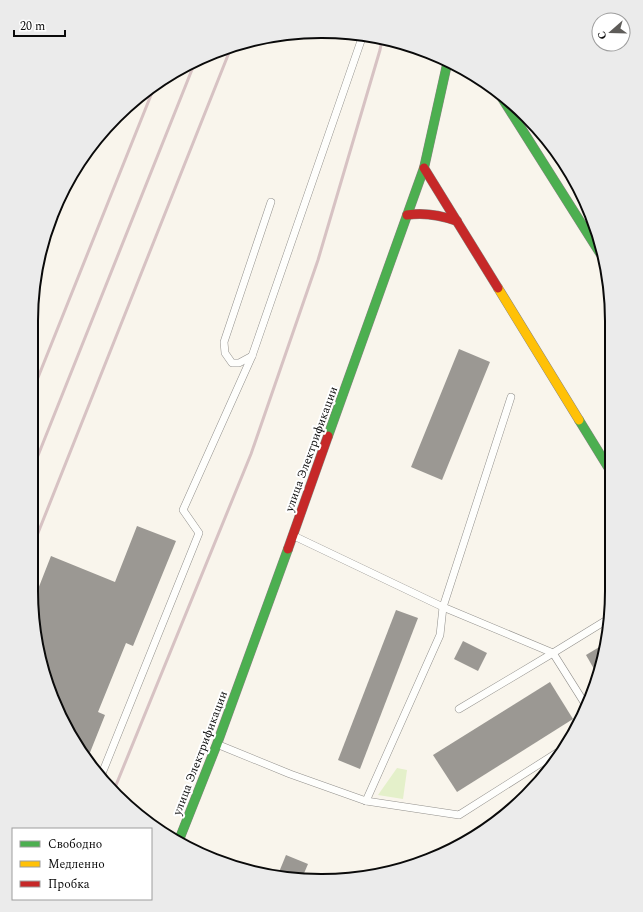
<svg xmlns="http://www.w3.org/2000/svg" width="643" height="912" font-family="Spectral,serif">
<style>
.green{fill:#e4f0ca}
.building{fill:#9b9893}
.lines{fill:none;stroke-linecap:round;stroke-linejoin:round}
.lane-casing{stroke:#92908c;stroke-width:8}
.fast-casing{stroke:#888682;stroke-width:10}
.slow-casing{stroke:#888682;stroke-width:10}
.jam-casing{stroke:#888682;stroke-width:10}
.lane{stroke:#fefefc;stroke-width:7}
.fast{stroke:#4caf50;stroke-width:9}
.slow{stroke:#ffc107;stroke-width:9}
.jam{stroke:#c62828;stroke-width:9}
.rail{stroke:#d7c2c3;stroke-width:3}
.labels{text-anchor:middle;stroke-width:4;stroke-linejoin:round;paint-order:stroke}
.street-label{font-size:12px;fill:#0a0a0a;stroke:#fff}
.rim{fill:none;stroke:#0a0a0a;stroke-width:2}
</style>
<rect width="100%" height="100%" fill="#f9f5ec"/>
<path class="green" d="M 397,768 L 407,770 L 403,799 L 378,795 Z"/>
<g class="building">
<path d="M 459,349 L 490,362 L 442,480 L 411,467 Z"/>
<path d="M 137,526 L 176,541 L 133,646 L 126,643 L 98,712 L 105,715 L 87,760 L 80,752 L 41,666 L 33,602 L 51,556 L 115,582 Z"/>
<path d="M 396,610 L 418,618 L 360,769 L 338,760 Z"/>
<path d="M 463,641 L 487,653 L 478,671 L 454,659 Z"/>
<path d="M 606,643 L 602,665 L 598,676 L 586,655 Z"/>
<path d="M 550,682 L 573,719 L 457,792 L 433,755 Z"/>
<path d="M 286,855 L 308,864 L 302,878 L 283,878 L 277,877 Z"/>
</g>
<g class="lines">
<g class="lane-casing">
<g id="lane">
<path d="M 252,356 L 239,363 L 232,363 L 225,353 L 224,342 L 271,202"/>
<path d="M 294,536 L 443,607 L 553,653 L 459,709"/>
<path d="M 587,707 L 553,653 L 610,618"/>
<path d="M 219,745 L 290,774 L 366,801 L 440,635 L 443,607 L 511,397"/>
<path d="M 101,776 L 199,533 L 183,510 L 252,356 L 363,35"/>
<path d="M 366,801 L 459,815 L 563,749"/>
<path d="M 454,847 L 492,823"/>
</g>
</g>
<g class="fast-casing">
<g id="fast">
<path d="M 497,90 L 600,253"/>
<path d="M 579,420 L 611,472"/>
<path d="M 328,436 L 424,168 L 448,60"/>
<path d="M 179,840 L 217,744 L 288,549"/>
</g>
</g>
<g class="slow-casing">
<path id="slow" d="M 498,288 L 579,420"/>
</g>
<g class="jam-casing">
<g id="jam">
<path d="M 424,168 L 498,288"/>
<path d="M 407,215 C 425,212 440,215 457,221"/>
<path d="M 288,549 L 328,436"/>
</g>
</g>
<use href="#lane" class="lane"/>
<use href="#fast" class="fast"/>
<use href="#slow" class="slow"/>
<use href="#jam" class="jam"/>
<g class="rail">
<path d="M 35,385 L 155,85"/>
<path d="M 33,468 L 195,62"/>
<path d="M 32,548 L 232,45"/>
<path d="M 114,790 L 251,454 L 318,260 L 380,50 L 382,39"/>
</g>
</g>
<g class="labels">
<g class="street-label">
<text transform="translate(311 449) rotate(-70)" y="4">улица Электрификации</text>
<text transform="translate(200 753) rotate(-69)" y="4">улица Электрификации</text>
</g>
</g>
<path d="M0 0H643V912H0ZM321 38H322A283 283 0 0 1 605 321V591A283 283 0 0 1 322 874H321A283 283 0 0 1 38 591V321A283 283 0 0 1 321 38Z" fill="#ebebeb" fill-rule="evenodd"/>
<path class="rim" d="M321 38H322A283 283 0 0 1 605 321V591A283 283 0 0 1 322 874H321A283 283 0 0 1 38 591V321A283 283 0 0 1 321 38Z"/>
<rect x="12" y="828" width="140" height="72" fill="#ffffff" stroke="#9d9d9d"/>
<rect x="20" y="841" width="20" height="6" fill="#4caf50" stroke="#9d9d9d"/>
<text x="48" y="848" font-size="12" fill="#0a0a0a">Свободно</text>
<rect x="20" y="861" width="20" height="6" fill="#ffc107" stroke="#9d9d9d"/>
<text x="48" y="868" font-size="12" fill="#0a0a0a">Медленно</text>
<rect x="20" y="881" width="20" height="6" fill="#c62828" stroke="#9d9d9d"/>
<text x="48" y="888" font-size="12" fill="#0a0a0a">Пробка</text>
<g transform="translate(611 32) rotate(250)"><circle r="19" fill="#ffffff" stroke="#9d9d9d"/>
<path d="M0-3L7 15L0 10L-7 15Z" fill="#5e5c59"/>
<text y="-6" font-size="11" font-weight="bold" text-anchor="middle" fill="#0a0a0a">С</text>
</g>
<path d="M14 30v6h51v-6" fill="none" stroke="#0a0a0a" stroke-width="2"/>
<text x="20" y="30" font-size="12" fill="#0a0a0a" stroke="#ffffff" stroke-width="3" paint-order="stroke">20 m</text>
</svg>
